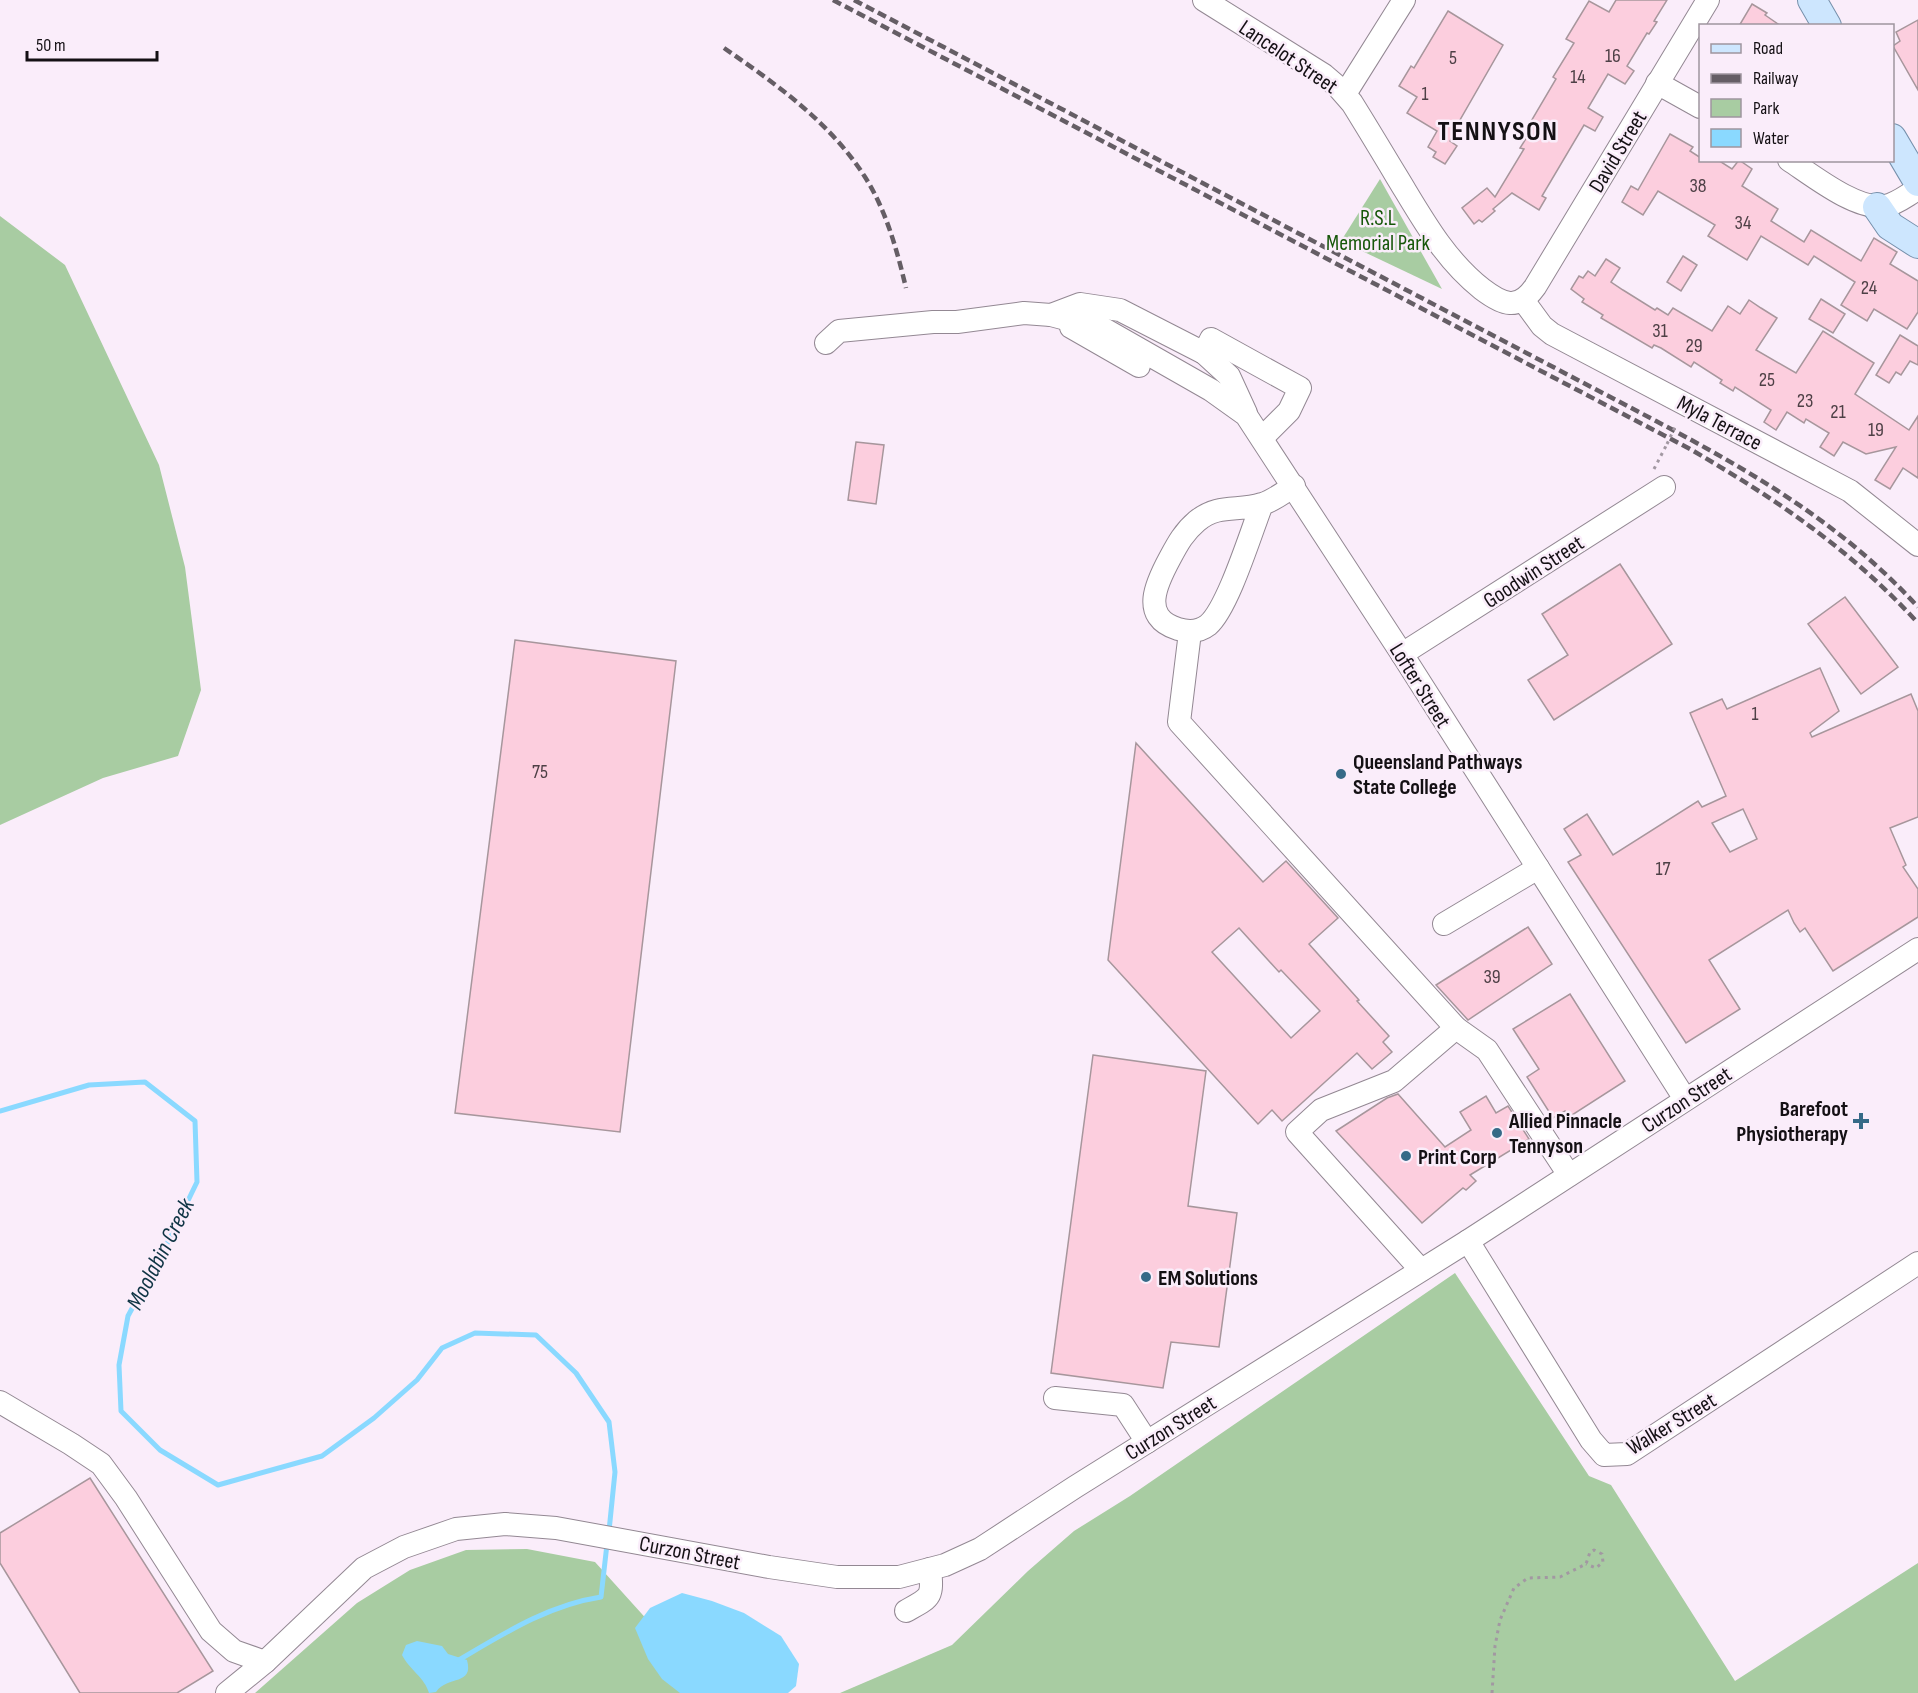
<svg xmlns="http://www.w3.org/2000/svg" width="1918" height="1693" font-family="'Sofia Sans Condensed',sans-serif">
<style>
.green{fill:#a8cca2}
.water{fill:#8ad9ff}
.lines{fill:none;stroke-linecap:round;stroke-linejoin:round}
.stream{stroke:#8ad9ff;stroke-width:5}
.building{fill:#fccede;stroke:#a7969c;stroke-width:1.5;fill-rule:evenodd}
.minor-casing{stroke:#938893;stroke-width:24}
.major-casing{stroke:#7690ab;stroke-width:30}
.path{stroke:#a298a2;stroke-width:3;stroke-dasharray:3 4.5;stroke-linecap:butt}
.minor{stroke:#fff;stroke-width:22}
.major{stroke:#cde6fe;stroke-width:28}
.rail{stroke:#655e65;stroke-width:4.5;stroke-dasharray:9 4.5;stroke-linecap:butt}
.path-bridge{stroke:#a298a2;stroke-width:3;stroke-dasharray:3 4.5;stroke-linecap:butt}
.poi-dot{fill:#366a87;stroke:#faedfa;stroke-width:2}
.labels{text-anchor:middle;stroke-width:5;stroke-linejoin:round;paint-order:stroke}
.number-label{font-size:20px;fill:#4e4046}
.street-label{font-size:22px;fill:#141014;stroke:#faedfa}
.park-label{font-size:22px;fill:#165709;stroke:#faedfa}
.poi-label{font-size:22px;font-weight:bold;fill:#141014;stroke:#faedfa;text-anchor:start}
.water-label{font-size:24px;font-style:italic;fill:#0f3444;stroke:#faedfa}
.district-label{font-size:28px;font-weight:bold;letter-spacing:1.5px;fill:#141014;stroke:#faedfa}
</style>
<rect width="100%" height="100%" fill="#faedfa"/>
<g class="green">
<path d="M 1380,179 L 1442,289 L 1341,241 Z"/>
<path d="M 0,216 L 65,265 L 159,465 L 185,567 L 201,690 L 178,756 L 103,778 L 0,825 Z"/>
<path d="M 1455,1273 L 1589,1476 L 1611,1485 L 1735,1681 L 1918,1563 L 1918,1693 L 840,1693 L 952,1645 L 1028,1571 L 1074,1531 L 1130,1496 Z"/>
<path d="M 527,1549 L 595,1562 L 669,1644 L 732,1693 L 255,1693 L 357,1603 L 410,1570 L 466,1550 Z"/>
</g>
<g class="water">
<path d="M 682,1593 L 712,1601 L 744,1613 L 781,1636 L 799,1664 L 796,1686 L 788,1693 L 680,1693 L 662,1679 L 648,1659 L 635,1628 L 650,1608 Z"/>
<path d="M 417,1641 L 442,1646 L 448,1654 L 467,1660 C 474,1686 448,1675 436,1692 L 429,1693 C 425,1678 409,1669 402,1655 L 406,1645 Z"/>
</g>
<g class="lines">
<g class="stream">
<path d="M 0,1111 L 89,1085 L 145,1082 L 195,1121 L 197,1182 L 169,1240 L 128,1316 L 119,1365 L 121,1411 L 160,1450 L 218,1485 L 322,1456 L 374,1418 L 417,1380 L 442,1348 L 475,1333 L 536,1335 L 576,1373 L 609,1422 L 615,1472 L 609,1531"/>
<path d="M 457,1661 C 503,1634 548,1605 601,1597 L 607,1544"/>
</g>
</g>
<g class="building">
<path d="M 1616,0 L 1667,0 L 1654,21 L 1657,22 L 1649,34 L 1647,33 L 1627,66 L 1634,71 L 1625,84 L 1608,74 L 1588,108 L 1603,117 L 1595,131 L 1584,125 L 1542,196 L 1546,198 L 1539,210 L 1512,193 L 1493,209 L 1495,211 L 1482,222 L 1479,220 L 1474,224 L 1462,208 L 1487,188 L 1495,197 L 1524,149 L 1520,148 L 1527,137 L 1523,135 L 1556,79 L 1553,77 L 1574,43 L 1566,39 L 1589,1 L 1609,12 Z"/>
<path d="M 1752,4 L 1767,13 L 1765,15 L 1781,26 L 1739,26 Z"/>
<path d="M 1448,11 L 1503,45 L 1460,120 L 1462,121 L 1450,141 L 1457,146 L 1445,164 L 1433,157 L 1436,152 L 1428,147 L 1437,131 L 1407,113 L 1417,97 L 1399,86 L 1411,66 L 1414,68 Z"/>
<path d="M 1918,20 L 1918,90 L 1893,46 L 1900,41 L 1896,32 Z"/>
<path d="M 1670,134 L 1693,147 L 1690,151 L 1701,158 L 1701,160 L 1718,160 L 1732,169 L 1739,160 L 1752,169 L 1742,186 L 1778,209 L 1771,221 L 1804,242 L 1811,230 L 1861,261 L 1874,238 L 1897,252 L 1890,264 L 1918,281 L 1918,312 L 1907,329 L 1874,309 L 1867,321 L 1841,305 L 1855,282 L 1814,256 L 1808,265 L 1761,236 L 1747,260 L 1708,236 L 1715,225 L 1658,191 L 1643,215 L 1622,202 L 1631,186 L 1638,190 Z"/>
<path d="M 1683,256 L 1697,265 L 1681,291 L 1667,282 Z"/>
<path d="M 1606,259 L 1620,268 L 1611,282 L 1623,290 L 1655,310 L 1657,308 L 1668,315 L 1673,308 L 1712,331 L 1728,306 L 1740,314 L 1749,300 L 1761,308 L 1777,318 L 1756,350 L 1796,373 L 1823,331 L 1874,363 L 1855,394 L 1909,430 L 1918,416 L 1918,478 L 1903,468 L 1890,489 L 1875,480 L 1896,447 L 1866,454 L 1843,442 L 1834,456 L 1820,447 L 1829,433 L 1806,419 L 1804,423 L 1787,412 L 1776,430 L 1764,422 L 1771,410 L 1735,387 L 1733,391 L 1720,383 L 1722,380 L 1694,362 L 1691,367 L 1661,348 L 1654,345 L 1652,348 L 1601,318 L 1603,315 L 1582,302 L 1584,299 L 1571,289 L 1579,276 L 1583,278 L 1588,271 L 1595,276 Z"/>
<path d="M 1821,299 L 1845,314 L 1833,333 L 1809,319 Z"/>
<path d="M 1900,335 L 1918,346 L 1918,365 L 1910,361 L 1901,375 L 1896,372 L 1889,383 L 1876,375 Z"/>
<path d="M 856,442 L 884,445 L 876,504 L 848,500 Z"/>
<path d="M 1620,564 L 1672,644 L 1554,720 L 1528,680 L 1568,655 L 1542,614 Z"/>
<path d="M 1845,597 L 1898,667 L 1861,694 L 1808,624 Z"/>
<path d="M 515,640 L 676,661 L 620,1132 L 455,1113 Z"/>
<path d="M 1820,668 L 1839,711 L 1810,733 L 1812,737 L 1911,694 L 1918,711 L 1918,817 L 1890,828 L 1906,865 L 1903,867 L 1918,889 L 1918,917 L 1833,971 L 1805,928 L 1800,932 L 1794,923 L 1788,910 L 1709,960 L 1740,1009 L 1686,1043 L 1568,862 L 1581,855 L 1564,829 L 1587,814 L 1613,855 L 1698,801 L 1702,807 L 1726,796 L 1690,713 L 1722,699 L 1727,709 ZM 1743,809 L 1757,839 L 1730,852 L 1712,823 Z"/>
<path d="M 1136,743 L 1263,882 L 1286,861 L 1338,918 L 1309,944 L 1359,1000 L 1357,1001 L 1389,1036 L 1383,1042 L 1392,1052 L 1372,1069 L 1357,1053 L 1282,1121 L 1272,1110 L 1258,1124 L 1108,960 ZM 1239,928 L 1279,972 L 1281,970 L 1320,1011 L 1291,1038 L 1212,952 Z"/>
<path d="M 1528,927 L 1552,964 L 1468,1020 L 1436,985 Z"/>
<path d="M 1570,994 L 1625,1081 L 1569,1117 L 1565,1111 L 1553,1118 L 1527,1077 L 1539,1069 L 1513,1029 Z"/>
<path d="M 1093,1055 L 1206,1071 L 1188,1206 L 1237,1213 L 1219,1347 L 1171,1342 L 1163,1388 L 1051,1373 Z"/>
<path d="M 1398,1094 L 1445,1147 L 1471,1130 L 1460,1112 L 1486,1096 L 1496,1113 L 1508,1106 L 1529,1139 L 1470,1175 L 1476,1181 L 1466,1190 L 1463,1188 L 1422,1223 L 1336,1131 L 1387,1098 Z"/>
<path d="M 90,1478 L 213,1671 L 177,1693 L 80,1693 L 0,1563 L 0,1533 Z"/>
</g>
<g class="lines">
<g class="minor-casing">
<g id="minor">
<path d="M 1204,0 L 1324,75 L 1338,87 L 1352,103 C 1367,127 1382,152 1397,177 C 1422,218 1444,259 1482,289 C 1503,305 1518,311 1535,287 L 1708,0"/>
<path d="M 1657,83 L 1700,107"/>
<path d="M 1345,94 L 1404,0"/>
<path d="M 1789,160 C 1812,175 1857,211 1885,206 C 1897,204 1907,195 1918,189"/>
<path d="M 1523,300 L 1542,326 L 1552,334 L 1850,491 L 1918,545"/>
<path d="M 1051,315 L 1080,304 L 1120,310 L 1204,353 L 1229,376 L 1246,413"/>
<path d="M 1071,327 L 1139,366"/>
<path d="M 826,343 L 839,331 L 933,322 L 957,322 L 1024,313 L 1051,315 L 1104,329 L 1211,390 L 1246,415 L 1402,654 L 1685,1099"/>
<path d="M 1204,353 L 1211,339 L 1300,388 L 1289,411 L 1262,438"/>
<path d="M 1262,504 C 1251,532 1228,608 1208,625 C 1199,632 1188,632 1178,629 C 1139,617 1157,582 1170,558 C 1178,543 1184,532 1197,521 C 1219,503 1238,512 1262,504 C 1273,501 1284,492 1294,486"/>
<path d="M 1190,632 L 1179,722 L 1456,1028 L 1487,1050 L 1569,1175"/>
<path d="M 1402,654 L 1664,487"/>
<path d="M 1444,924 L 1538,868"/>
<path d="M 1468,1241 L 1591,1440 L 1604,1455 L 1627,1454 L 1918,1263"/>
<path d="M 1421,1270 L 1297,1132 L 1321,1110 L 1394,1081 L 1456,1028"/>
<path d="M 1055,1398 L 1123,1405 L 1147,1442"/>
<path d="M 0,1402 L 71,1444 L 101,1464 L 126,1498 L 211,1631 L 234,1651 L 265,1662"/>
<path d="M 906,1611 C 931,1597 933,1598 930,1569"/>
<path d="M 227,1693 L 265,1662 L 364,1568 L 404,1547 L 456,1529 L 505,1524 L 556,1528 L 769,1567 L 837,1577 L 899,1577 L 945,1565 L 980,1549 L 1075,1487 L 1468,1241 L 1918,949"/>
</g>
</g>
<g class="major-casing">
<g id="major">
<path d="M 1812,0 L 1827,26"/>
<path d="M 1892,138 L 1918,182"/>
<path d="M 1877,207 L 1890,226 L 1918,244"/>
</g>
</g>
<g class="path">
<path d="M 1654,469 L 1667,444"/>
<path d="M 1492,1693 L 1495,1646 L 1500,1620 L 1514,1588 L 1528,1578 L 1560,1577 L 1586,1564 L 1590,1552 L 1594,1550 L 1602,1554 L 1603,1562 L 1596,1568 L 1586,1564"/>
</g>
<use href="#minor" class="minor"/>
<use href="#major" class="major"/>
<g class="rail">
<path d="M 833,0 L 1690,449 C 1776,499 1850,549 1918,623"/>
<path d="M 854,0 L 1656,421 C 1754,473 1842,524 1918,607"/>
<path d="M 724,48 C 776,84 830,122 865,177 C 886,210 897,250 906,288"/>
</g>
<path class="path-bridge" d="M 1667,444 L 1676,425"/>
</g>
<g class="poi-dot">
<circle cx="1341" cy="774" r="6"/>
<path d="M1858 1112h6v6h6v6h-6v6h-6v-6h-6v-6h6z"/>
<circle cx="1497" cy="1133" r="6"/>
<circle cx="1406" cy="1156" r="6"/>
<circle cx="1146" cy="1277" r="6"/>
</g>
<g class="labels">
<g class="number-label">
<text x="1613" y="62">16</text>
<text x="1453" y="64">5</text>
<text x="1578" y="83">14</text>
<text x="1425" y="100">1</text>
<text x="1698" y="192">38</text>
<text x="1743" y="229">34</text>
<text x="1869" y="294">24</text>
<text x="1660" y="337">31</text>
<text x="1694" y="352">29</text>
<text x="1767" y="386">25</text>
<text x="1805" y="407">23</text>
<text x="1838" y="418">21</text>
<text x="1876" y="436">19</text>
<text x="1755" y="720">1</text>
<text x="540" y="778">75</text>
<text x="1663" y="875">17</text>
<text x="1492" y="983">39</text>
</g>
<g class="street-label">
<text transform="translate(1289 56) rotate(34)" y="8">Lancelot Street</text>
<text transform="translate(1617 151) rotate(-59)" y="8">David Street</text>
<text transform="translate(1720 422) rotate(28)" y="8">Myla Terrace</text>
<text transform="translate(1533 571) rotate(-33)" y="8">Goodwin Street</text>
<text transform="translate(1421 685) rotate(58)" y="8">Lofter Street</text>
<text transform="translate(1686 1099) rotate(-33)" y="8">Curzon Street</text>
<text transform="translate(1671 1423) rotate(-31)" y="8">Walker Street</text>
<text transform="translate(1170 1427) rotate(-32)" y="8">Curzon Street</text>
<text transform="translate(690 1552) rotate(11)" y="8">Curzon Street</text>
</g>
<g class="park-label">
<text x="1378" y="225">R.S.L<tspan x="1378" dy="25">Memorial Park</tspan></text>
</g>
<g class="poi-label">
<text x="1353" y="769">Queensland Pathways<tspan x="1353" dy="25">State College</tspan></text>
<text x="1848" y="1116" text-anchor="end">Barefoot<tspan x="1848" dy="25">Physiotherapy</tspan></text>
<text x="1509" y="1128">Allied Pinnacle<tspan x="1509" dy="25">Tennyson</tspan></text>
<text x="1418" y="1164">Print Corp</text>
<text x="1158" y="1285">EM Solutions</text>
</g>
<g class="water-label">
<text transform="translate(160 1254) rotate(-63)" y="8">Moolabin Creek</text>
</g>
<g class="district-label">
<text x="1498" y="140">TENNYSON</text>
</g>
</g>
<rect x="1699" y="24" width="195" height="138" fill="#faedfa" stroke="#9e959e" stroke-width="1.5"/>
<rect x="1711" y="44" width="30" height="9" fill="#cde6fe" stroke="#9e959e" stroke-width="1.5"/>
<text x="1753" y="54" font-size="18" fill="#141014">Road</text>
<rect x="1711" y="74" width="30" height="9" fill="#655e65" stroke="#9e959e" stroke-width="1.5"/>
<text x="1753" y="84" font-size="18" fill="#141014">Railway</text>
<rect x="1711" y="99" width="30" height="18" fill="#a8cca2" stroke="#9e959e" stroke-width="1.5"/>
<text x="1753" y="114" font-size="18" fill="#141014">Park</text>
<rect x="1711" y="129" width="30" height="18" fill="#8ad9ff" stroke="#9e959e" stroke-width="1.5"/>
<text x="1753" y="144" font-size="18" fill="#141014">Water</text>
<path d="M27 51v9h130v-9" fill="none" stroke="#141014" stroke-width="3"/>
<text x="36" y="51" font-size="18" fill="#141014" stroke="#faedfa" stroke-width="4.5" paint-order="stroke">50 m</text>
</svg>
